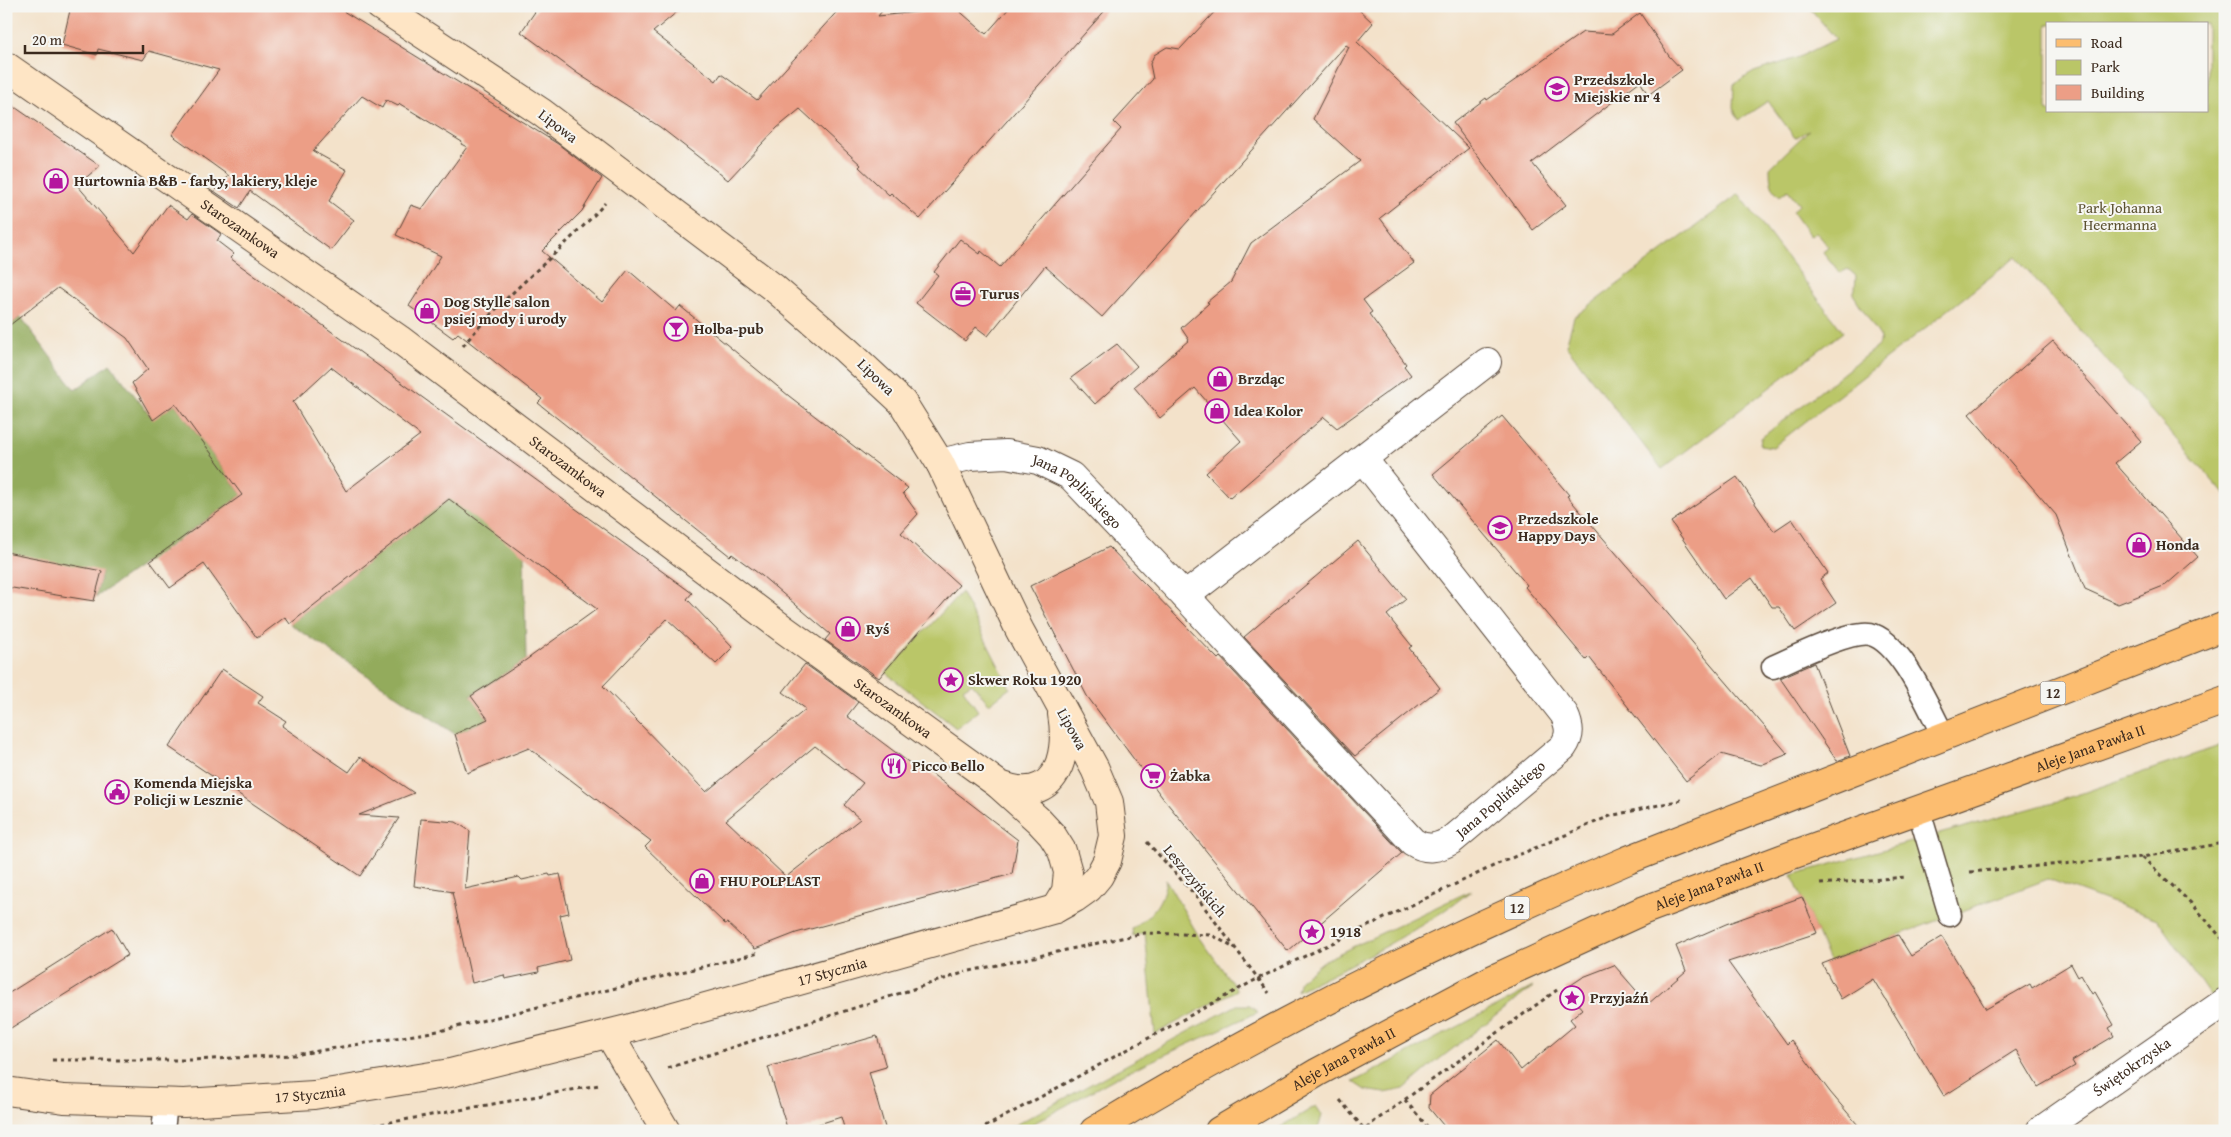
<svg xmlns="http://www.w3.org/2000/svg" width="2231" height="1137" font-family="'Gentium Book Plus',serif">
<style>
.green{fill:#bac667;stroke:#7a7842;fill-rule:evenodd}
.forest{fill:#93ab5c;stroke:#676a3d}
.building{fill:#ec9e86;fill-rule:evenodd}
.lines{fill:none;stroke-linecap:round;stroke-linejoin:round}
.lane-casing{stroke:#574638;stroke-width:25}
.street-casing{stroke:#574638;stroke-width:30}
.secondary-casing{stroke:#574638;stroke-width:30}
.primary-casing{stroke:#574638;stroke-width:30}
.path{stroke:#574638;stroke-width:3;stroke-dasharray:4 4;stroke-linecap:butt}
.lane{stroke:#fff;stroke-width:22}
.street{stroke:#fff;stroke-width:28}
.secondary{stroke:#fee5c5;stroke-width:28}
.primary{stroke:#fcbd6f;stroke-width:28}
.labels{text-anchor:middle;stroke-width:4;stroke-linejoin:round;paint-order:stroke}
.shield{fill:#f6f6f2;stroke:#73675e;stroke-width:1}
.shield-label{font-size:14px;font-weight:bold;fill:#3b2a1e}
.poi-label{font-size:15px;font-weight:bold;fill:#3b2a1e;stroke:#f6f6f2;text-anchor:start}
.street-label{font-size:15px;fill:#3b2a1e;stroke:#f6f6f2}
.park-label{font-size:15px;fill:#5b5130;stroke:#f6f6f2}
</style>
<rect width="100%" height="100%" fill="#f6f6f2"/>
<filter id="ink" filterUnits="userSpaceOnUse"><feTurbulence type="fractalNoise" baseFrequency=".02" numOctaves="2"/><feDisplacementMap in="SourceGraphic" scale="10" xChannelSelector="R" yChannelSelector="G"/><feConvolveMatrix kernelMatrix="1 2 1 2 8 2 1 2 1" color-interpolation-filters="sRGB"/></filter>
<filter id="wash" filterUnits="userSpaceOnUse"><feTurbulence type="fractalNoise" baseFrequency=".0096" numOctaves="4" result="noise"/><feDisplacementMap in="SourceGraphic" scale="20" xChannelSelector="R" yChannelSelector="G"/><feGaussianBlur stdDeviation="1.12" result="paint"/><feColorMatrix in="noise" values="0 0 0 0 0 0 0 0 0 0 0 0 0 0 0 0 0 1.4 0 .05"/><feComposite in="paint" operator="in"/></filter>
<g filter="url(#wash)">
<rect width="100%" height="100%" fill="#f3e2ca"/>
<g class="green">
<path d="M 1808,6 L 2225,6 L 2225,495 L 2016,257 L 1773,447 L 1760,445 L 1761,438 L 1879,345 L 1881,338 L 1853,294 L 1855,289 L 1856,276 L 1848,269 L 1840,273 L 1823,252 L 1828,246 L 1816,232 L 1810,236 L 1793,212 L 1799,204 L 1788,190 L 1780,196 C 1771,189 1770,179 1770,168 L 1809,130 L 1795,138 L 1768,101 L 1739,120 L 1733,108 L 1734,84 L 1754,72 L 1799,57 L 1836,39 ZM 2047,24 L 2207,24 L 2207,111 L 2047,111 Z"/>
<path d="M 1739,194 L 1843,332 L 1662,469 L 1566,346 L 1574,317 Z"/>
<path d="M 961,592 L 1010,688 L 989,704 L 972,683 L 963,689 L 978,711 L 956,728 L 886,673 Z"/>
<path d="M 2225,744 L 2225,1018 L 2157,919 L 2048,879 L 1829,961 L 1792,875 L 2065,799 Z"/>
<path d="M 1166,880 L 1198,935 L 1237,990 L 1155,1034 L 1145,933 L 1133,936 L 1132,929 C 1152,914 1162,905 1166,880 Z"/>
<path d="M 1472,890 C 1418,933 1359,960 1297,991 L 1300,980 L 1325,960 Z"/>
<path d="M 1533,987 L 1433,1064 L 1404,1089 L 1385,1093 L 1365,1090 L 1353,1082 Z"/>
<path d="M 1237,1005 L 1250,1005 L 1258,1012 L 1119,1076 L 1020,1131 L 1004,1131 Z"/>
<path d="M 1316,1106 L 1322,1115 L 1319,1126 L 1315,1131 L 1274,1131 Z"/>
</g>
<g class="forest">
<path d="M 21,317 L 75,390 L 110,364 L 153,419 L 175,404 L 242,495 L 96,597 L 102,572 L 6,554 L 6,328 Z"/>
<path d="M 454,495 L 524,554 L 526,660 L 471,695 L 488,719 L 455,734 L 290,624 Z"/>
</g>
<g id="blocks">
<g class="building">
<path d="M 71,6 L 335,6 L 558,144 L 602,178 L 582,211 L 542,251 L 602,302 L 628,270 L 676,311 L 680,306 L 789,396 L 908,488 L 903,493 L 918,514 L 901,533 L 959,585 L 879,678 L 825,640 L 830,634 L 762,576 L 732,554 L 730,556 L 538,403 L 542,399 L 458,333 L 453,338 L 409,306 L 441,256 L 396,235 L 411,205 L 422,209 L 467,147 L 461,144 L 462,142 L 400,104 L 398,106 L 386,100 L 382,108 L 362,96 L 313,151 L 347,170 L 329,201 L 354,220 L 331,250 L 250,191 L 239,208 L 214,191 L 229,176 L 172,135 L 219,70 L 149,51 L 143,60 L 98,49 L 97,55 L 62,45 Z"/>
<path d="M 539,6 L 684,6 L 653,32 L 716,81 L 721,74 L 757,100 L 842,6 L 886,6 L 878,16 L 956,8 L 986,34 L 1011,6 L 1109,6 L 920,219 L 891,193 L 889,195 L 859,167 L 861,165 L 800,109 L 777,128 L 728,180 L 660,127 L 577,73 L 521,32 Z"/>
<path d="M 1220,6 L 1355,6 L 1373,23 L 1357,42 L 1469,148 L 1380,218 L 1414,263 L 1363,300 L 1372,312 L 1369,314 L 1406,364 L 1404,366 L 1411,375 L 1337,428 L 1324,417 L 1230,498 L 1206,473 L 1241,441 L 1195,388 L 1160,418 L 1134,387 L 1189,340 L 1181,328 L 1209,303 L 1207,302 L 1231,282 L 1251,243 L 1360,161 L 1313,119 L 1349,47 L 1346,45 L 1102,317 L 1045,266 L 988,336 L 976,327 L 965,341 L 916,303 L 938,275 L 934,272 L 960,239 L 980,254 L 981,251 L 1000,267 L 1121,129 L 1114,122 L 1153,79 L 1150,64 L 1154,55 L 1167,47 L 1180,49 Z"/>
<path d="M 1640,13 L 1669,56 L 1682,70 L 1648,95 L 1640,81 L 1532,163 L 1566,205 L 1533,230 L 1453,123 L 1486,98 L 1487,100 L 1583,32 L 1612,34 Z"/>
<path d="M 6,101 L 100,166 L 77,185 L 134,252 L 168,205 L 188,219 L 192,214 L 221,234 L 217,241 L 234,254 L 230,258 L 692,593 L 687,599 L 733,647 L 716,664 L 667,619 L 603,686 L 706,792 L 806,709 L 783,692 L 805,664 L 858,702 L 847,716 L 919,770 L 923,767 L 1018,840 L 1012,874 L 796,933 L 755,949 L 727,923 L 725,924 L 645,847 L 651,841 L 529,748 L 467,773 L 455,734 L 488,719 L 471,696 L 526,660 L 597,609 L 449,499 L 290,624 L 285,617 L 257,638 L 204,564 L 170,588 L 150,561 L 242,495 L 175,404 L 153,420 L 132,383 L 148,369 L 127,338 L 58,288 L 6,328 ZM 331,367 L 420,435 L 346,491 L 293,402 ZM 815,746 L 863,783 L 844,805 L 860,819 L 786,877 L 726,820 Z"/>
<path d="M 2053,341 L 2141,441 L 2115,463 L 2198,557 L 2166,585 L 2118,604 L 2085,589 L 2056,515 L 1969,414 Z"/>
<path d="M 1117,344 L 1137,366 L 1095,404 L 1071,378 Z"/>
<path d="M 1502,416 L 1569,495 L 1567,496 L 1788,754 L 1761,765 L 1721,754 L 1686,781 L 1589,657 L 1586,660 L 1525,587 L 1527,585 L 1433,474 Z"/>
<path d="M 1737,477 L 1774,531 L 1792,519 L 1828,573 L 1820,579 L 1836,603 L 1795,631 L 1779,607 L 1772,607 L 1752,578 L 1724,599 L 1671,522 Z"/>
<path d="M 1358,541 L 1406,599 L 1387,615 L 1412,646 L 1409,648 L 1440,688 L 1355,756 L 1244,637 Z"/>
<path d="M 1109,547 L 1218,659 L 1220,657 L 1402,853 L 1288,951 L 1162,797 L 1087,696 L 1030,586 Z"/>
<path d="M 6,552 L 102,571 L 94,601 L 6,587 Z"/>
<path d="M 1814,663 L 1850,756 L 1837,761 L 1780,678 Z"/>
<path d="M 222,669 L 263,696 L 258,703 L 286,721 L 282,726 L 349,772 L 360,757 L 414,793 L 359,815 L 399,818 L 360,876 L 169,747 Z"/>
<path d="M 421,819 L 456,822 L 470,831 L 465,889 L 519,877 L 522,880 L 549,874 L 550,876 L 560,874 L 569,913 L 560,915 L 570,960 L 538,968 L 539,972 L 505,979 L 504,975 L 472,983 L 452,892 L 454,892 L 414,886 Z"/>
<path d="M 1802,897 L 1817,933 L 1728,962 L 1787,1044 L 1791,1040 L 1830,1092 L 1863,1131 L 1448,1131 L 1429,1108 L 1430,1095 L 1498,1040 L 1521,1070 L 1575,1025 L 1570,1019 L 1582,1009 L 1565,989 L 1583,977 L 1614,965 L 1648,1004 L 1686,971 L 1676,946 L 1726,924 Z"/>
<path d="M 112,928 L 128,955 L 6,1031 L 6,995 Z"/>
<path d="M 1898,935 L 1911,956 L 1942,937 L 1986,1009 L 2030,984 L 2032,988 L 2071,964 L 2078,977 L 2081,975 L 2092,994 L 2095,992 L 2114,1025 L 2109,1028 L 2114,1036 L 2072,1061 L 2075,1066 L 2038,1087 L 2016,1050 L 1944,1096 L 1873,979 L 1841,999 L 1822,964 Z"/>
<path d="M 877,1036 L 886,1067 L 869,1072 L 886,1131 L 845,1131 L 841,1117 L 797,1131 L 788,1131 L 768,1067 Z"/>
</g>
</g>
</g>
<g filter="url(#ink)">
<use href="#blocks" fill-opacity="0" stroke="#574638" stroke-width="1"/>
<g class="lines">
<g class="lane-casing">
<g id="lane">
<path d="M 1773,667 C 1793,658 1850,630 1870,634 C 1901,641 1929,709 1944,737"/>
<path d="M 1919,811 L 1950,915"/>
<path d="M 163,1131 L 166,1103"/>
</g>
</g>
<g class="street-casing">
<g id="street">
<path id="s1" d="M 940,463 L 970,456 L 1006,454 L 1038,460 L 1071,476 L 1185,596 L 1413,842 C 1427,851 1438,848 1452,840 L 1563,747 C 1571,735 1570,727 1564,714 L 1363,459"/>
<path d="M 1185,596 L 1487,362"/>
<path id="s2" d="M 2040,1131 L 2225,1002"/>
</g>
</g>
<g class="secondary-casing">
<g id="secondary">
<path id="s3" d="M 6,66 L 399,339 L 782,628 L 998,784 L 1038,820 L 1052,835 L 1062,851 L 1068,872 L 1066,891 L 1055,909"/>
<path d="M 998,784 C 1053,808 1070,760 1062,714"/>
<path d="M 609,1034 L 666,1131"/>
<path id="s4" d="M 6,1091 L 64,1099 L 184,1103 L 314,1095 L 450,1073 L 631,1028 L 1055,909 L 1075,898 L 1089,888 L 1099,876 L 1107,861 L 1113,836 L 1109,802 L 1095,769 L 1019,629 L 940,463 L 902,402 L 846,350 L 774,288 L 541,112 L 380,6"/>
</g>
</g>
<g class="primary-casing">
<g id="primary">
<path d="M 1094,1131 C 1265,1027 1444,938 1628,860 L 2225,626"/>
<path id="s5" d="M 1219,1131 L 1318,1072 L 1491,980 L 1642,911 L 1781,859 L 2225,700"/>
</g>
</g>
<g class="path">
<path d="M 463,346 C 505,293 561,253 605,203"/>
<path d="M 1147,842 L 1196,896 L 1269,993"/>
<path d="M 2142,857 L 2193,905 L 2225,942"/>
<path d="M 1970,872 L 2142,857 L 2225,843"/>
<path d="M 1820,884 L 1906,877"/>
<path d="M 970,971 L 1144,933 L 1212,935 L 1234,948"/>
<path d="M 52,1060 L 192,1060 L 294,1055 L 444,1030 L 759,953"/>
<path d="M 668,1068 L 966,972"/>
<path d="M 1340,1100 L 1364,1129 L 1557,990"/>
<path d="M 1405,1100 L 1431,1131"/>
<path d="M 342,1131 L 599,1085"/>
<path d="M 978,1131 L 1259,978 L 1502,862 L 1610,816 L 1681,800"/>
</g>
<use href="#lane" class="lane"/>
<use href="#street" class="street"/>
<use href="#secondary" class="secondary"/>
<use href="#primary" class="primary"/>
</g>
</g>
<defs>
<g id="school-ring" transform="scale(1.25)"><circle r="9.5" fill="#f6f6f2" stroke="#b5179e" stroke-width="1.5"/><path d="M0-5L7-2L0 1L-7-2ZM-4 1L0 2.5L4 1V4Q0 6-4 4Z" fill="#b5179e"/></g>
<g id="shop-ring" transform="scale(1.25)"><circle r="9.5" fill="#f6f6f2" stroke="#b5179e" stroke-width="1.5"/><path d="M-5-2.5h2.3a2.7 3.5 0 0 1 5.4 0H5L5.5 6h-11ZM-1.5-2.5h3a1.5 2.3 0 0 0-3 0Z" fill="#b5179e"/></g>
<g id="office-ring" transform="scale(1.25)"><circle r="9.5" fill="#f6f6f2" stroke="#b5179e" stroke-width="1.5"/><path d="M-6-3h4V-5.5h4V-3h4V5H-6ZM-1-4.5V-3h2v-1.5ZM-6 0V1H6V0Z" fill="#b5179e"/></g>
<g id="bar-ring" transform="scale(1.25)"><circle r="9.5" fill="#f6f6f2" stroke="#b5179e" stroke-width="1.5"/><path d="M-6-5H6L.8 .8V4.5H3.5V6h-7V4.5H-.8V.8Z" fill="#b5179e"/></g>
<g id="sight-ring" transform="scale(1.25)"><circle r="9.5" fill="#f6f6f2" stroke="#b5179e" stroke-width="1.5"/><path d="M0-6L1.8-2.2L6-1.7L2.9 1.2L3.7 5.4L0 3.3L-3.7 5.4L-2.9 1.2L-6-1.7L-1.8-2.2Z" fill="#b5179e"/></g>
<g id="restaurant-ring" transform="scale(1.25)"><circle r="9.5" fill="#f6f6f2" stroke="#b5179e" stroke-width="1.5"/><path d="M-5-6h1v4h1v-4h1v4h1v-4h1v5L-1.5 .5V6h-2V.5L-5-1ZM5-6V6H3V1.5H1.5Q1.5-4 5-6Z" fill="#b5179e"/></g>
<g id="supermarket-ring" transform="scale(1.25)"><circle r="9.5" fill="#f6f6f2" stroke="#b5179e" stroke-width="1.5"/><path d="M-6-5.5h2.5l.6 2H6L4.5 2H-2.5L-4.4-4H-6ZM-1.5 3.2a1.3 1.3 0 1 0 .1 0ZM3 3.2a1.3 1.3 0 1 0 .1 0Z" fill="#b5179e"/></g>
<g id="civic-ring" transform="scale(1.25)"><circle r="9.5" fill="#f6f6f2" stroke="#b5179e" stroke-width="1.5"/><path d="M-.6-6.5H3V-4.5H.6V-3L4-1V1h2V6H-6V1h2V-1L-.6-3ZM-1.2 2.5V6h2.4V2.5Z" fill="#b5179e"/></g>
</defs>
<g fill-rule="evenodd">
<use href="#school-ring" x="1557" y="89"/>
<use href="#shop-ring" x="56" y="181"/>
<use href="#office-ring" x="963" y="294"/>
<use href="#shop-ring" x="427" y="311"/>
<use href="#bar-ring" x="676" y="329"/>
<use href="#shop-ring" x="1220" y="379"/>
<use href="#shop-ring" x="1217" y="411"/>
<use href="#school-ring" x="1500" y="528"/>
<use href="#shop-ring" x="2139" y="545"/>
<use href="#shop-ring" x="848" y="629"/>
<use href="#sight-ring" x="951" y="680"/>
<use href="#restaurant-ring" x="894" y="766"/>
<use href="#supermarket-ring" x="1153" y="776"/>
<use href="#civic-ring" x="117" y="792"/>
<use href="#shop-ring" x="702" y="881"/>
<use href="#sight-ring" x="1312" y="932"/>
<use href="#sight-ring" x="1572" y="998"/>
</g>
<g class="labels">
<g class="shield">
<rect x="2040.5" y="681.5" width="25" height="23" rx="4"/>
<rect x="1504.5" y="896.5" width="25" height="23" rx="4"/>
</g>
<g class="shield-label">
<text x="2053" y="698">12</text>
<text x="1517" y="913">12</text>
</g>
<g class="poi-label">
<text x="1574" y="85">Przedszkole<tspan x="1574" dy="17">Miejskie nr 4</tspan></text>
<text x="74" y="186">Hurtownia B&amp;B - farby, lakiery, kleje</text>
<text x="980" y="299">Turus</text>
<text x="444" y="307">Dog Stylle salon<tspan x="444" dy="17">psiej mody i urody</tspan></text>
<text x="694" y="334">Holba-pub</text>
<text x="1238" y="384">Brzdąc</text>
<text x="1234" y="416">Idea Kolor</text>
<text x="1518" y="524">Przedszkole<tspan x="1518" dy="17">Happy Days</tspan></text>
<text x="2156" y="550">Honda</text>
<text x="866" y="634">Ryś</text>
<text x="968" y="685">Skwer Roku 1920</text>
<text x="912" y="771">Picco Bello</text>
<text x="1170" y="781">Żabka</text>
<text x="134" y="788">Komenda Miejska<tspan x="134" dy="17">Policji w Lesznie</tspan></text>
<text x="720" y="886">FHU POLPLAST</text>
<text x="1330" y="937">1918</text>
<text x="1590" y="1003">Przyjaźń</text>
</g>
<g class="street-label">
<text transform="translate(558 126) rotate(37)" y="5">Lipowa</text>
<text dy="5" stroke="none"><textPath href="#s3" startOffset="285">Starozamkowa</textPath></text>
<text transform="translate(876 377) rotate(44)" y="5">Lipowa</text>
<text dy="5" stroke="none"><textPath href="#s3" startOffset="690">Starozamkowa</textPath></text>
<text dy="5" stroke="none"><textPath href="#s1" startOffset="150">Jana Poplińskiego</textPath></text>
<text dy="5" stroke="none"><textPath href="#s3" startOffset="1095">Starozamkowa</textPath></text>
<text transform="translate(1072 729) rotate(61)" y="5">Lipowa</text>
<text dy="5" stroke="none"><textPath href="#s5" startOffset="954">Aleje Jana Pawła II</textPath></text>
<text dy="5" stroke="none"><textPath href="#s1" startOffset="742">Jana Poplińskiego</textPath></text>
<text transform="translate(1195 881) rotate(50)" y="5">Leszczyńskich</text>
<text dy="5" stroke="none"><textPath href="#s5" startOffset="549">Aleje Jana Pawła II</textPath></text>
<text dy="5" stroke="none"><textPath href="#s4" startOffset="842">17 Stycznia</textPath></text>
<text dy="5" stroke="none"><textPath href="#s5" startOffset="144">Aleje Jana Pawła II</textPath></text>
<text dy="5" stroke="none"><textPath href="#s2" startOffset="112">Świętokrzyska</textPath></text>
<text dy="5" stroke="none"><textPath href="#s4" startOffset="305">17 Stycznia</textPath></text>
</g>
<g class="park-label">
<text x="2120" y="213">Park Johanna<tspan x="2120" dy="17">Heermanna</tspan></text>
</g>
</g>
<rect width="2231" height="1137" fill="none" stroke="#f6f6f2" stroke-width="25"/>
<rect x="2046" y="22" width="162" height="90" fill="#f6f6f2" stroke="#aba49d"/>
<rect x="2056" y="39" width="25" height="8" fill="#fcbd6f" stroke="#aba49d"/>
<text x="2091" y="48" font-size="15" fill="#3b2a1e">Road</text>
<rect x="2056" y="60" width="25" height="15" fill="#bac667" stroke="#aba49d"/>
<text x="2091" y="72" font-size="15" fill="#3b2a1e">Park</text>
<rect x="2056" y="85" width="25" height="15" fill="#ec9e86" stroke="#aba49d"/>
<text x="2091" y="98" font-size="15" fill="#3b2a1e">Building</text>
<path d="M25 45v8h118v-8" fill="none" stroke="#3b2a1e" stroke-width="2.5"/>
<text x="32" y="45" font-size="15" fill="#3b2a1e" stroke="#f6f6f2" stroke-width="4" paint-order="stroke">20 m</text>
</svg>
